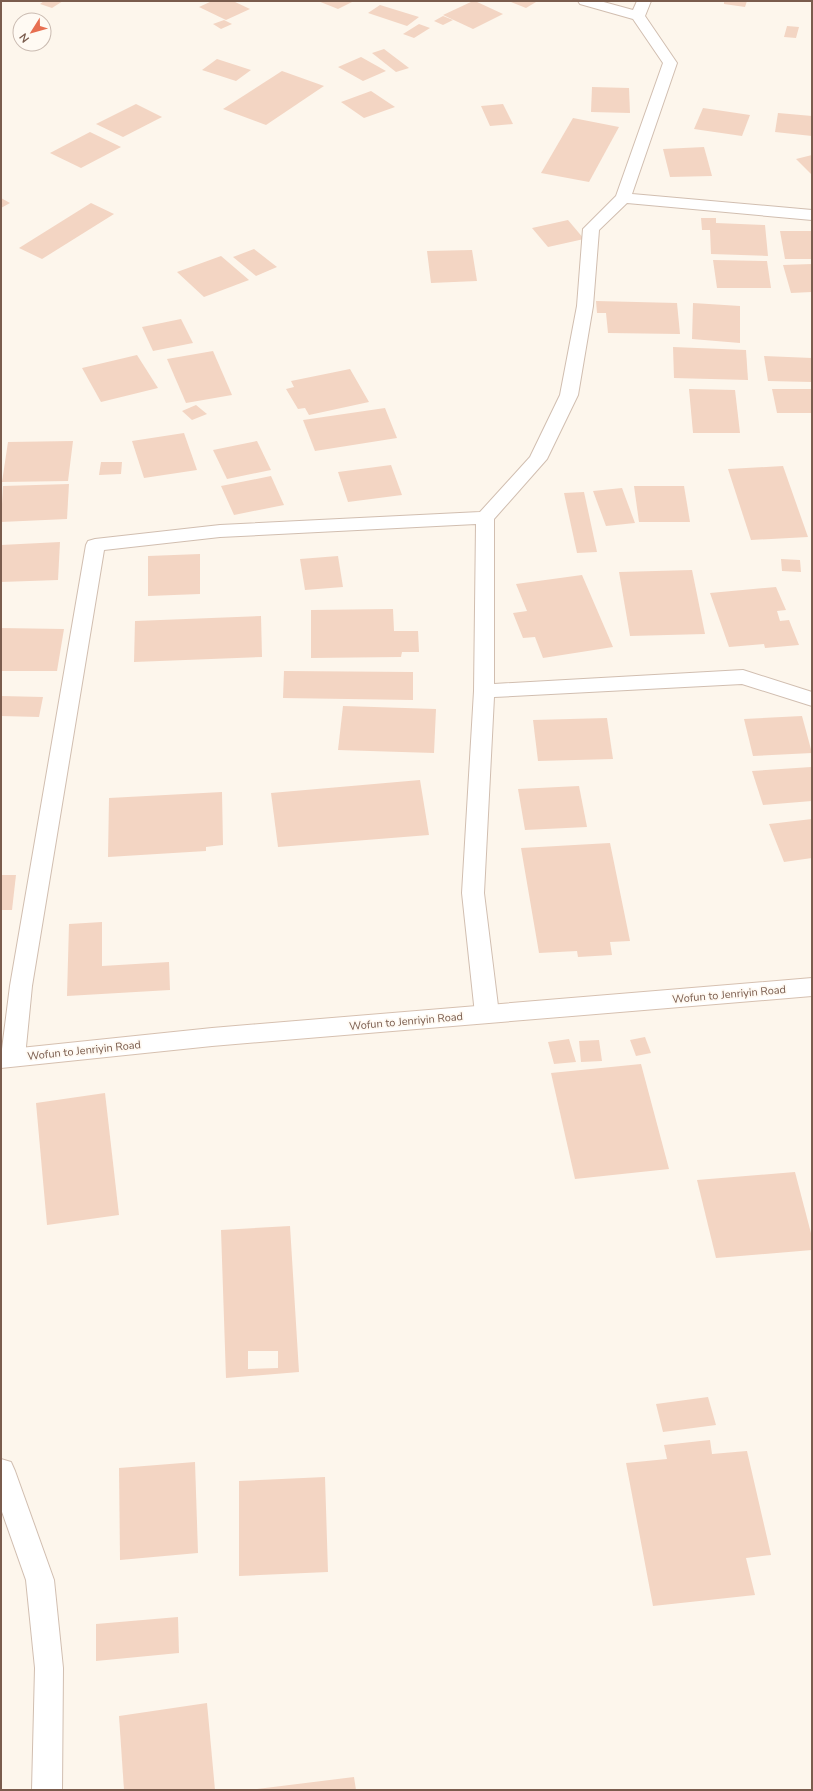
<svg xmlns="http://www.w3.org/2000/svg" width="813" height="1791" font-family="'Nunito Sans',sans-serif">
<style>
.building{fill:#f3d5c3;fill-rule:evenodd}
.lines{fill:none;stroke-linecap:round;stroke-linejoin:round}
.street-casing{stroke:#d1beb0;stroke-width:2}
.secondary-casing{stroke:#d6c0b0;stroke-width:2}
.street{fill:#fff;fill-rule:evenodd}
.secondary{fill:#fff;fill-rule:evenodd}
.labels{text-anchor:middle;stroke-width:3.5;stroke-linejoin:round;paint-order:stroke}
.street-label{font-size:11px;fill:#7a5c4d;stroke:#fffaf3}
</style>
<rect width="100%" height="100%" fill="#fdf6ec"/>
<g class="building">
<path d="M 44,1 L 63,1 L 52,8 L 40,4 Z"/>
<path d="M 212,1 L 233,1 L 250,9 L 226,20 L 199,7 Z"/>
<path d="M 318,1 L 354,1 L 338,9 Z"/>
<path d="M 473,1 L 475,1 L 503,14 L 473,29 L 443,15 Z"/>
<path d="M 514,1 L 533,1 L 536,2 L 526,8 L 511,2 Z"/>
<path d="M 724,1 L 747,1 L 745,7 L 724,4 Z"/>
<path d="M 380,5 L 419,17 L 407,26 L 368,13 Z"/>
<path d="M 443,16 L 453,20 L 443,25 L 434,21 Z"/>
<path d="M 224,20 L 232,24 L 221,29 L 213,24 Z"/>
<path d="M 419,24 L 430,28 L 414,38 L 403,34 Z"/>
<path d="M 787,26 L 799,27 L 796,38 L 784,37 Z"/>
<path d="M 384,49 L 409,68 L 396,72 L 372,53 Z"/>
<path d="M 361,57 L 386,71 L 363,81 L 338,67 Z"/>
<path d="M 217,59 L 251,70 L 236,81 L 202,70 Z"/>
<path d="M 282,71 L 324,86 L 266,125 L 223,109 Z"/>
<path d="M 592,87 L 629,88 L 630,113 L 591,112 Z"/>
<path d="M 371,91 L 395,107 L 364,118 L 341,102 Z"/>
<path d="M 136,104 L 162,117 L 123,137 L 96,124 Z"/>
<path d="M 503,104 L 513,124 L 490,126 L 481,106 Z"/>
<path d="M 703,108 L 750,115 L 742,136 L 694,129 Z"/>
<path d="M 778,113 L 812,116 L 812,136 L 775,132 Z"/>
<path d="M 573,118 L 619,127 L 589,182 L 541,173 Z"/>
<path d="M 90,132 L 121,147 L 81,168 L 50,153 Z"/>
<path d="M 704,147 L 712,176 L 670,177 L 663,149 Z"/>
<path d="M 812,155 L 812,175 L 796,159 Z"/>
<path d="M 1,198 L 10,203 L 1,208 Z"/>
<path d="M 91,203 L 114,214 L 42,259 L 19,248 Z"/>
<path d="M 701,218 L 716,218 L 716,223 L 765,225 L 768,256 L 711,254 L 710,230 L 702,230 Z"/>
<path d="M 568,220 L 584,239 L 548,247 L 532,228 Z"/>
<path d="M 780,231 L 812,231 L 812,259 L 785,259 Z"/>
<path d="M 254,249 L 277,267 L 256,276 L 233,257 Z"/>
<path d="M 472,250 L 477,281 L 431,283 L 427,251 Z"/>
<path d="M 221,256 L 249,280 L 204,297 L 177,272 Z"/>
<path d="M 713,260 L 767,261 L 771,288 L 717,288 Z"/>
<path d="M 812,264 L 812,292 L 791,293 L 783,265 Z"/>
<path d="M 596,301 L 677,303 L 680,334 L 608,333 L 606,313 L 597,313 Z"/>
<path d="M 693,303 L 740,306 L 740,343 L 692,339 Z"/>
<path d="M 181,319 L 193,343 L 153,351 L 142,327 Z"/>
<path d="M 673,347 L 746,350 L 748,380 L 674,378 Z"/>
<path d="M 213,351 L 232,395 L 186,403 L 167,359 Z"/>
<path d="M 137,355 L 158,388 L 101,402 L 82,368 Z"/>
<path d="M 764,356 L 812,358 L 812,382 L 768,381 Z"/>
<path d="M 350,369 L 369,402 L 309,415 L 305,408 L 298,409 L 286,389 L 294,387 L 291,381 Z"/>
<path d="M 689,389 L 735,390 L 740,433 L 693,433 Z"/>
<path d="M 772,389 L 812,389 L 812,413 L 777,413 Z"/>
<path d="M 196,405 L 207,414 L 192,420 L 182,411 Z"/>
<path d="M 385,408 L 397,438 L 315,451 L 303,420 Z"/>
<path d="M 184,433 L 197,470 L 144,478 L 132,441 Z"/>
<path d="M 73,441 L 68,481 L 2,482 L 8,442 Z"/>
<path d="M 257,441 L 271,470 L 227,479 L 213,450 Z"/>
<path d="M 101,462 L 122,462 L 121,474 L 99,475 Z"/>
<path d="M 391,465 L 402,495 L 348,502 L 338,472 Z"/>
<path d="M 783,466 L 808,537 L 751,540 L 728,469 Z"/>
<path d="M 271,476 L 284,505 L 234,515 L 221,486 Z"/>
<path d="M 69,484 L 67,519 L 1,522 L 3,486 Z"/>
<path d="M 634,486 L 684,486 L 690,522 L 639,522 Z"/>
<path d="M 622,488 L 635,523 L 606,526 L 593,491 Z"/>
<path d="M 584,492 L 597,552 L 577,553 L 564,493 Z"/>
<path d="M 60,542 L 58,580 L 1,582 L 1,545 Z"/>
<path d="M 200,554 L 200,594 L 148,596 L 148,556 Z"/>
<path d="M 338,556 L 343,587 L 305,590 L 300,559 Z"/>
<path d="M 781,559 L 800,560 L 801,572 L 782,571 Z"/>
<path d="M 692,570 L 705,634 L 630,636 L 619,572 Z"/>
<path d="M 582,575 L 613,647 L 543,658 L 535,637 L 523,638 L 513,613 L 527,611 L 516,584 Z"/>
<path d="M 776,587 L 786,610 L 777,611 L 780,621 L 789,620 L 799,645 L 765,648 L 764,644 L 729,647 L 710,593 Z"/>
<path d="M 393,609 L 394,631 L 418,631 L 419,652 L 402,652 L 401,657 L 311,658 L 311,610 Z"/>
<path d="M 261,616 L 262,657 L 134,662 L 135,621 Z"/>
<path d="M 1,628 L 64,629 L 57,671 L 1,671 Z"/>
<path d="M 284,671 L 413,672 L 413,700 L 283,698 Z"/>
<path d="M 1,696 L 43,697 L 39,717 L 1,716 Z"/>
<path d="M 343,706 L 436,709 L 434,753 L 338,750 Z"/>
<path d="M 802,716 L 812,753 L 753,756 L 744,719 Z"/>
<path d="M 607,718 L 613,759 L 538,761 L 533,720 Z"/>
<path d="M 811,767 L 812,801 L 763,805 L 752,771 Z"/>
<path d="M 420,780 L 429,835 L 278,847 L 271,793 Z"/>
<path d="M 579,786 L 587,827 L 525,830 L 518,789 Z"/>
<path d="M 222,792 L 223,845 L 206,847 L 206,851 L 108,857 L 109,798 Z"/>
<path d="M 812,819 L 812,858 L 784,862 L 769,824 Z"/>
<path d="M 610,843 L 630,941 L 610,942 L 612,955 L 578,957 L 577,951 L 539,953 L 521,848 Z"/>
<path d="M 1,875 L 16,875 L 12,910 L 1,910 Z"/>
<path d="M 102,922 L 102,966 L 169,962 L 170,990 L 67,996 L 69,924 Z"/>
<path d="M 645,1037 L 651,1053 L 636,1056 L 630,1040 Z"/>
<path d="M 569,1039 L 576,1062 L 554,1064 L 548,1042 Z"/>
<path d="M 599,1040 L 602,1061 L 581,1062 L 579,1041 Z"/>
<path d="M 641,1064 L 669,1169 L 575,1179 L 551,1073 Z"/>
<path d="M 105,1093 L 119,1215 L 47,1225 L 36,1103 Z"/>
<path d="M 795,1172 L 812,1237 L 812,1250 L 716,1258 L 697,1180 Z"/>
<path d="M 290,1226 L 299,1372 L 226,1378 L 221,1230 ZM 248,1351 L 278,1351 L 278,1368 L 248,1369 Z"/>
<path d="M 708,1397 L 716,1425 L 663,1432 L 656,1404 Z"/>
<path d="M 710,1440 L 712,1454 L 747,1451 L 771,1555 L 746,1558 L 755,1595 L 653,1606 L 626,1463 L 667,1459 L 664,1445 Z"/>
<path d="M 195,1462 L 198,1553 L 120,1560 L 119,1468 Z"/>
<path d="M 325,1477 L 328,1572 L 239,1576 L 239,1481 Z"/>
<path d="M 178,1617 L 179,1653 L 96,1661 L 96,1624 Z"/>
<path d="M 207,1703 L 215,1790 L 124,1790 L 119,1716 Z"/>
<path d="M 354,1777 L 356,1790 L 258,1790 L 257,1789 Z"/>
</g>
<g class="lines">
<g class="street-casing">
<g id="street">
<path d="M 578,1 L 600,1 L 633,10 L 637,1 L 651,1 L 645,16 L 677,63 L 632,194 L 812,210 L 812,220 L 627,203 L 599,230 L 593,306 L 578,395 L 547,459 L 494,519 L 494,684 L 743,670 L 812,692 L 812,706 L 742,684 L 494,697 L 484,893 L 499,1014 L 495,1020 L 487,1023 L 479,1020 L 475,1014 L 462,893 L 474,691 L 476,524 L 220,537 L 104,550 L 32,986 L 25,1057 L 21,1064 L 13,1066 L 5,1064 L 1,1057 L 10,986 L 86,545 L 88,541 L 95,539 L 220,525 L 480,512 L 530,457 L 560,395 L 577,306 L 583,229 L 616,196 L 663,63 L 633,19 L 580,4 Z"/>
<path d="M 1,1459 L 11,1462 L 15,1471 L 54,1580 L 63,1668 L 62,1790 L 32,1790 L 35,1668 L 26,1580 L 1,1509 Z"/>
</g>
</g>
<g class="secondary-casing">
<path id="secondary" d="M 812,978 L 812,996 L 212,1046 L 1,1068 L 1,1050 L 212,1028 Z"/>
</g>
<use href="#street" class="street"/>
<use href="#secondary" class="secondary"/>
</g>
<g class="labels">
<g class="street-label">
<text transform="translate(729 994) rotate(-5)" y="4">Wofun to Jenriyin Road</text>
<text transform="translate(406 1021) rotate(-5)" y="4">Wofun to Jenriyin Road</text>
<text transform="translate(84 1050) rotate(-6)" y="4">Wofun to Jenriyin Road</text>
</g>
</g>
<rect width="813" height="1791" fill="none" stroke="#7a5c4d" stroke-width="4"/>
<g transform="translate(32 32) rotate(233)"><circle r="19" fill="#fffaf3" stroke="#cabbb1"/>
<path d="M0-3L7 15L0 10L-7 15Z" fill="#e76f51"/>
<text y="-6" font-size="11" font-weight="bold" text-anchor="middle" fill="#7a5c4d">N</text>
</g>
</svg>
